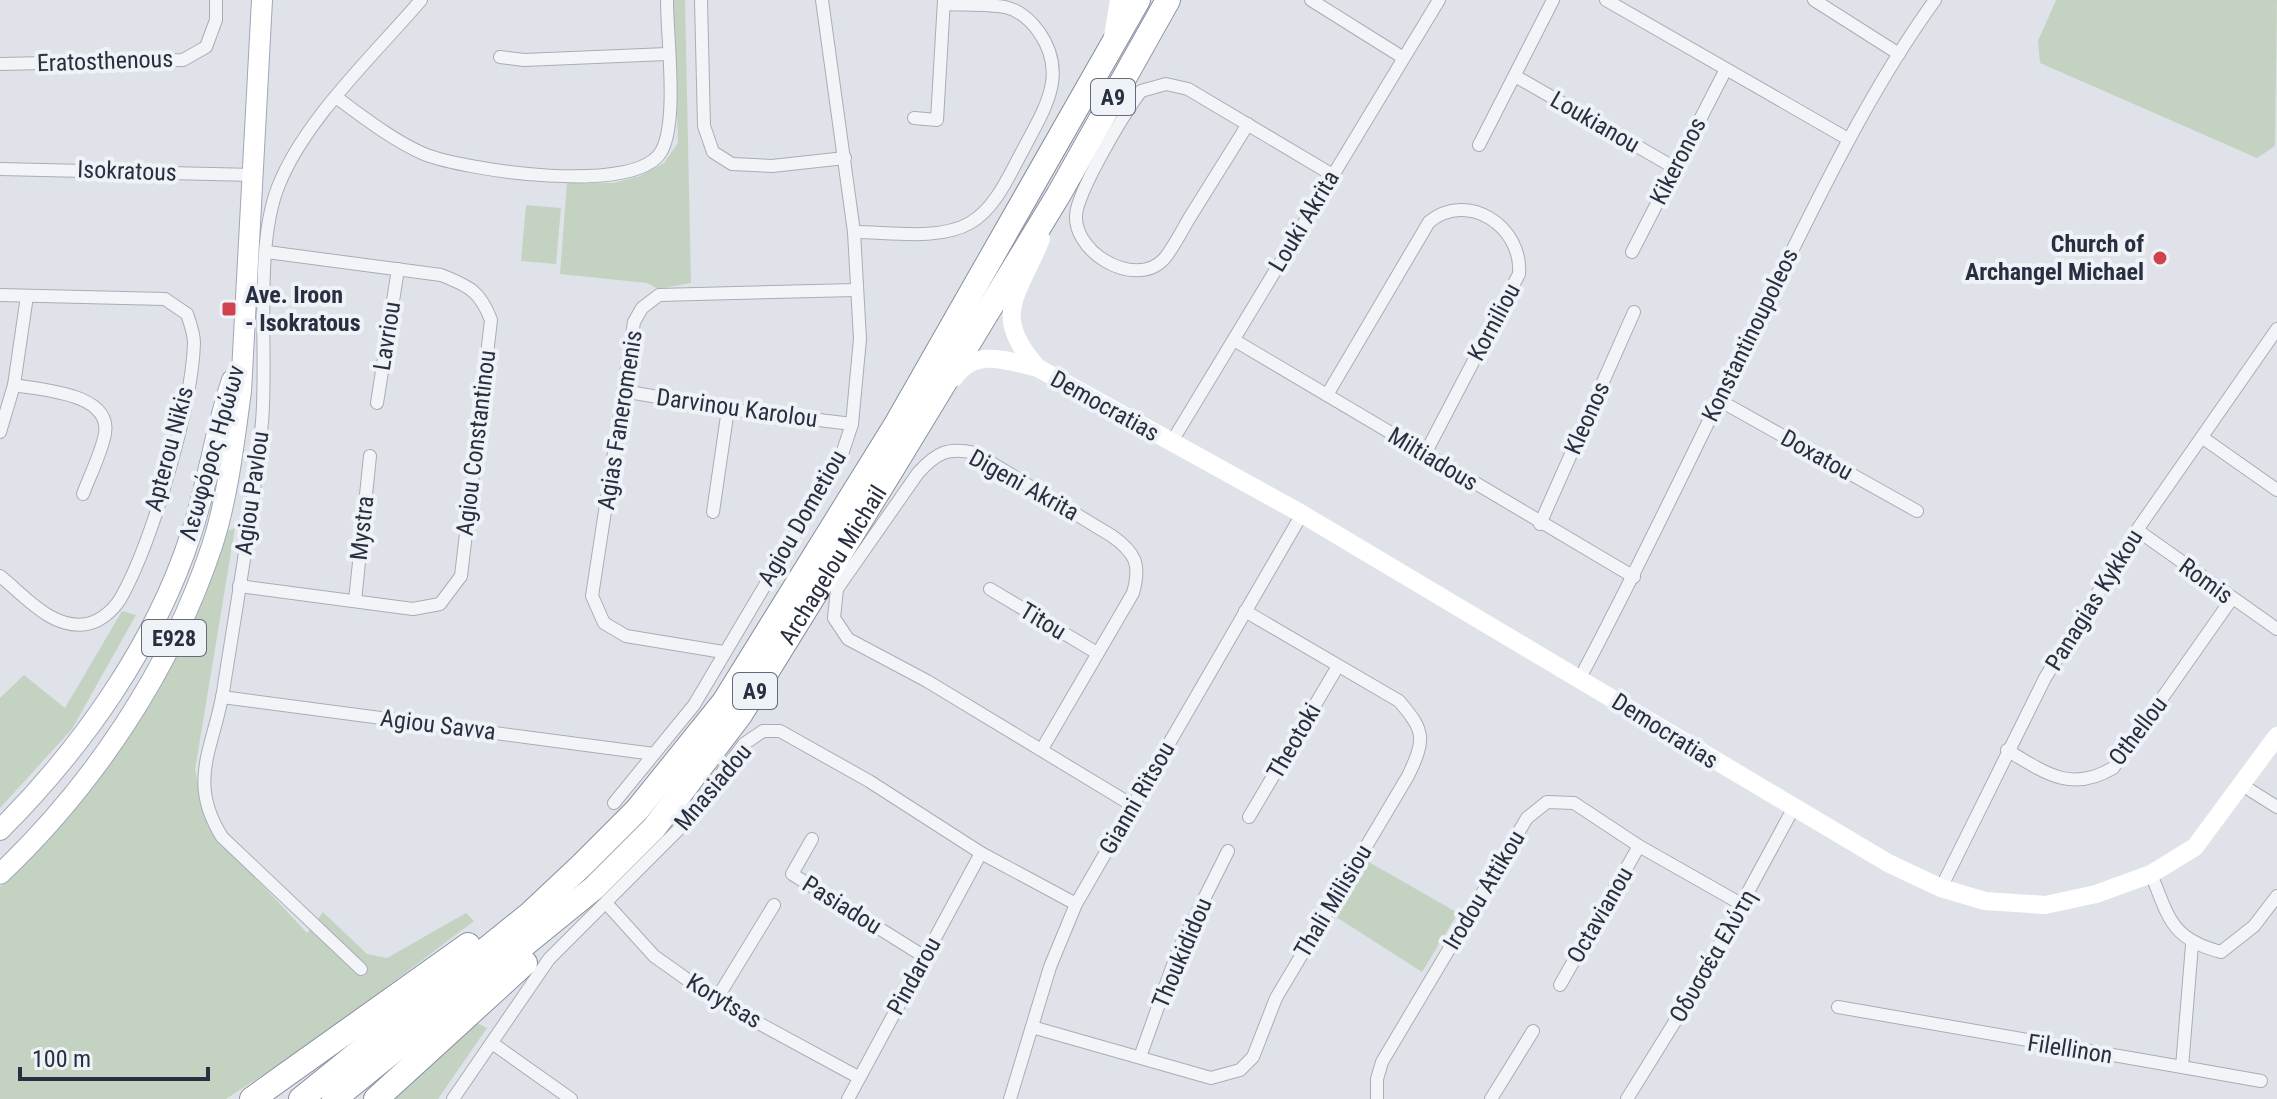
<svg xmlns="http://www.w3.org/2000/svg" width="2277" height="1099" font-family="'Roboto Condensed',sans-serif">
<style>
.green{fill:#c4d3c1}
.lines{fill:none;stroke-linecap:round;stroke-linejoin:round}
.street-casing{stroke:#a8adb6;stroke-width:14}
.primary-casing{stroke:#9fa6b5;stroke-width:22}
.highway-casing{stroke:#878fa0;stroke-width:26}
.street{stroke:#f2f4f7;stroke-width:12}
.secondary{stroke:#fff;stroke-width:18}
.primary{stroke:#fff;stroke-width:20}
.highway{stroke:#fff;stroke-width:24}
.poi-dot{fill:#cf434f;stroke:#eff2f6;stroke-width:3}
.labels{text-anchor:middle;stroke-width:8;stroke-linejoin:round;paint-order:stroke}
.shield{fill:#eff2f6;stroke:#646a77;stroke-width:2}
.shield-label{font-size:22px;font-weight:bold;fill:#282f40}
.street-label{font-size:24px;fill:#282f40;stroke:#eff2f6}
.poi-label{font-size:24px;font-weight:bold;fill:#282f40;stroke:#eff2f6;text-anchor:end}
</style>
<rect width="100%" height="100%" fill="#dfe3e9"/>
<g class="green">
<path d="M 673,0 L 685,0 L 691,283 L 658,289 L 647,283 L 560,274 L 567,182 L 613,183 L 640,176 L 664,163 L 678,143 Z"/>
<path d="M 2056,0 L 2277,0 L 2275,146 L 2257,158 L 2040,63 L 2038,41 Z"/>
<path d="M 526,205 L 561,208 L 556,264 L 521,261 Z"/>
<path d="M 235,528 L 195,770 L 208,827 L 307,933 L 323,912 L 367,954 L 387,958 L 466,913 L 474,921 L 326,1033 L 226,1099 L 0,1099 L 0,887 L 63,820 L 153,698 L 187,624 L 222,533 Z"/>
<path d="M 122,611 L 136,615 L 72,729 L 0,808 L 0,698 L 24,675 L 65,708 Z"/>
<path d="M 1367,861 L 1458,913 L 1422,972 L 1333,915 Z"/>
<path d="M 471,1020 L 487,1028 L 438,1099 L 389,1099 Z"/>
</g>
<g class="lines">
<g class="street-casing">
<g id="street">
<path d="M 701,0 L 704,126 L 713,152 L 732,164 L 772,166 L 845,158"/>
<path d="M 1311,0 L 1402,57"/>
<path d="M 1606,0 L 1848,139"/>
<path d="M 1814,0 L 1899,54"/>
<path d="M 500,57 L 524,60 L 667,54"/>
<path d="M 0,64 L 183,60 L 206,47 L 216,20 L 216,0"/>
<path d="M 1515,76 L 1675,168"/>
<path d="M 337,98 C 365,118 392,140 424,154 C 464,170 639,197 662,150 C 678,119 667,38 667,0"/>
<path d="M 914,118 L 937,120 L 944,0"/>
<path d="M 1248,124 C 1229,155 1209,186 1190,217 C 1182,230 1174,247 1164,259 C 1134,291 1067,249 1077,209 C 1084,181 1123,115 1141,91 L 1166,84 L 1188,89 L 1331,174"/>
<path d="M 1479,145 L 1553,0"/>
<path d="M 0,169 L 254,175"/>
<path d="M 854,232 C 889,232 938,241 970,223 C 996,208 1009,175 1023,150 C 1044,109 1069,75 1039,32 C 1031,21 1019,10 1005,7 C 986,4 964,5 944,4"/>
<path d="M 1632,252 L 1725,71"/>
<path d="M 0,295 L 165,299 L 187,314 C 190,323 194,333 194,343 C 192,406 153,538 123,594 C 116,608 102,621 87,624 C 52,630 25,596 0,576"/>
<path d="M 1234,340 L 1634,577"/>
<path d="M 14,385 C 41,390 112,393 105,434 C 101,454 90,475 83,494"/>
<path d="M 623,391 L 728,409 L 852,424"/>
<path d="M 1327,395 L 1429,222 C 1468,190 1523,227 1519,274 L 1425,454"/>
<path d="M 1717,399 L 1917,511"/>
<path d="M 377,403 L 398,269"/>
<path d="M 0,432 L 14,385 L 27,296"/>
<path d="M 2203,438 L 2277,490"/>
<path d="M 1171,443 L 1439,0"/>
<path d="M 713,512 L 728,409"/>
<path d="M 1540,524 L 1634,312"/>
<path d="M 2137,530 L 2277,629"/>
<path d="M 239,586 L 413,609 L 440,604 L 461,576 L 491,320 C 480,291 469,286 441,275 L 267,252"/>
<path d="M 990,589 L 1097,653"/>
<path d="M 355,601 L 370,456"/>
<path d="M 723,652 L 626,636 L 604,623 L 592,596 L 634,322 L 642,308 L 659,295 L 855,290"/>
<path d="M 1580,678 C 1654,539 1720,395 1791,253 C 1834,166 1878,79 1935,0"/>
<path d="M 222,697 L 654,754"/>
<path d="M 1042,749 L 1133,593 C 1141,565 1136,553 1112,536 L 975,453 C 948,447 937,452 918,473 L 837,589 L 834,618 L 848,639 L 927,681 L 1132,805"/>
<path d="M 2007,750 C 2045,773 2071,793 2113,768 L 2231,600"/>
<path d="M 2242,785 L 2277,807"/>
<path d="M 614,803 L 694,705 L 841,457 L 852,424 L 860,339 L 854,232 L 822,0"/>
<path d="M 1249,817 L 1338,666"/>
<path d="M 812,839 L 792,874 L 925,957"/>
<path d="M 2151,874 C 2169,918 2171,939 2221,952 L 2254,926 L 2277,896"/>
<path d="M 1941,888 L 2045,678 L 2137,530 L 2277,329"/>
<path d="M 607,904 L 654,956 L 716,1000 L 858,1077"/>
<path d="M 361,969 L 222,837 C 187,781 213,750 223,692 C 237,602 253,512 262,422 C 268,354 254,248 278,187 C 304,120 374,55 421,0"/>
<path d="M 1560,985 L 1639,846"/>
<path d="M 716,1000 L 774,905"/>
<path d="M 1838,1007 L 2182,1067 L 2192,945"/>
<path d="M 1032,1027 L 1211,1078 L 1240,1070 L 1253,1057 L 1276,998 L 1408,776 C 1425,740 1426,732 1399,701 L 1245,611"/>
<path d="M 492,1043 L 571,1099"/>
<path d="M 1140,1057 L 1178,951 L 1228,851"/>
<path d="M 2182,1067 L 2261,1081"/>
<path d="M 453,1099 L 549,959 L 682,826 L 744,744 L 763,731 L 780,731 L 869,781 L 981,853 L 1076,904"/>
<path d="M 848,1099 L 981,853"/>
<path d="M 1010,1099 L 1050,967 L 1076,904 L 1302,514"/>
<path d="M 1377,1099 L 1377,1079 L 1382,1062 L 1527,818 L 1547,802 L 1574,803 L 1639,846 L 1743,905"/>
<path d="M 1491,1099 L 1533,1031"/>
<path d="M 1627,1099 L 1697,986 L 1793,809"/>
</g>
</g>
<g class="primary-casing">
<g id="primary">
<path d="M 0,830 C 82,748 155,645 191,534 C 208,484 215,430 232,380"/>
<path d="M 0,874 C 94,785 171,669 212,546 C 228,497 234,442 241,391 L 262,0"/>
</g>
</g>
<g class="highway-casing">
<g id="highway">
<path d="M 252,1099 L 468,945"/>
<path d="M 301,1099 L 531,913 L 582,865 L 637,810 L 724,702 L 897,423 L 1138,0"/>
<path id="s1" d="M 334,1099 L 594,888 L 654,828 L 740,715 L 889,474 L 1059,194 L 1168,0"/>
<path d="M 376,1099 L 525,963"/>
</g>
</g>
<use href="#street" class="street"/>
<g class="secondary">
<path d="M 1113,36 L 1119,0"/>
<path d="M 1041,239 C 1018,296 990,315 1038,368 L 1302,514 L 1888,863 L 1941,888 L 1985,901 L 2045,905 L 2096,894 L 2151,874 L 2195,847 L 2277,736"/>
<path d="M 954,378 C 975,347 1008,361 1038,368"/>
</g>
<use href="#primary" class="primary"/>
<use href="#highway" class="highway"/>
</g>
<g class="poi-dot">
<circle cx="2160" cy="258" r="8"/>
<rect x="221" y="301" width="16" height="16" rx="4"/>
</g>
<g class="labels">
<g class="shield">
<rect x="1091" y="79" width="44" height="36" rx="6"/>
<rect x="142" y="620" width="64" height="36" rx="6"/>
<rect x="733" y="673" width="44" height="36" rx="6"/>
</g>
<g class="shield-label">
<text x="1113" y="105">A9</text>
<text x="174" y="646">E928</text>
<text x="755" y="699">A9</text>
</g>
<g class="street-label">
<text transform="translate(105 61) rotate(-2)" y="8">Eratosthenous</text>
<text transform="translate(1595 122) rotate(30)" y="8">Loukianou</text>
<text transform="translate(1678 161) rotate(-63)" y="8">Kikeronos</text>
<text transform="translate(127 171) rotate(2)" y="8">Isokratous</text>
<text transform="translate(1304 221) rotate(-59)" y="8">Louki Akrita</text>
<text transform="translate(1494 322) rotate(-62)" y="8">Korniliou</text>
<text transform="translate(1750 335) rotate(-64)" y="8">Konstantinoupoleos</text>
<text transform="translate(387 336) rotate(-81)" y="8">Lavriou</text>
<text transform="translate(1105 406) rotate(29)" y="8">Democratias</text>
<text transform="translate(737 408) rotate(8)" y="8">Darvinou Karolou</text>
<text transform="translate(1587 418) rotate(-66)" y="8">Kleonos</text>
<text transform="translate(620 420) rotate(-81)" y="8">Agias Faneromenis</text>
<text transform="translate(476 443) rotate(-83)" y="8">Agiou Constantinou</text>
<text transform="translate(169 449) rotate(-75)" y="8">Apterou Nikis</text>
<text transform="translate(212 453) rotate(-74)" y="8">Λεωφόρος Ηρώων</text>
<text transform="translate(1817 455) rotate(29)" y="8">Doxatou</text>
<text transform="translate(1433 459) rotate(31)" y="8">Miltiadous</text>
<text transform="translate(1024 485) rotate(29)" y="8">Digeni Akrita</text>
<text transform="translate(252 493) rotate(-82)" y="8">Agiou Pavlou</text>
<text transform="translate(802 518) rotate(-60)" y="8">Agiou Dometiou</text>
<text transform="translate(362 528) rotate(-84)" y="8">Mystra</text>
<text dy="8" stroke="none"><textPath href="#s1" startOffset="738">Archagelou Michail</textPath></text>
<text transform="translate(2206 581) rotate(36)" y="8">Romis</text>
<text transform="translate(2094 600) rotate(-58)" y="8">Panagias Kykkou</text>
<text transform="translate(1043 621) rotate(31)" y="8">Titou</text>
<text transform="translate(438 725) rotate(7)" y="8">Agiou Savva</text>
<text transform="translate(1665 731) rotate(32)" y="8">Democratias</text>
<text transform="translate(2138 731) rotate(-53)" y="8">Othellou</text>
<text transform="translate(1294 741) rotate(-60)" y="8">Theotoki</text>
<text transform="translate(713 787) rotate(-50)" y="8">Mnasiadou</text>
<text transform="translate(1137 798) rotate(-60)" y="8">Gianni Ritsou</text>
<text transform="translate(1484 890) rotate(-59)" y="8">Irodou Attikou</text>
<text transform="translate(1333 901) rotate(-59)" y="8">Thali Milisiou</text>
<text transform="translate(842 905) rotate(32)" y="8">Pasiadou</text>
<text transform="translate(1600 915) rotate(-60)" y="8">Octavianou</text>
<text transform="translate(1182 953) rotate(-67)" y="8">Thoukididou</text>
<text transform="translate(1713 956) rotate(-60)" y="8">Οδυσσέα Ελύτη</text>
<text transform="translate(914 976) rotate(-61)" y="8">Pindarou</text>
<text transform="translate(724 1001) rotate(31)" y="8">Korytsas</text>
<text transform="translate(2070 1049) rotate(9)" y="8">Filellinon</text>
</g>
<g class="poi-label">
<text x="2144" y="252">Church of<tspan x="2144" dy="28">Archangel Michael</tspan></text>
<text x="245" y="303" text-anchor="start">Ave. Iroon<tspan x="245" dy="28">- Isokratous</tspan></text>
</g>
</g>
<path d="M20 1067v12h188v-12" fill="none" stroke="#282f40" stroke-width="4"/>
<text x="32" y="1067" font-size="24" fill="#282f40" stroke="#eff2f6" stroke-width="6" paint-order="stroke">100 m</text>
</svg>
